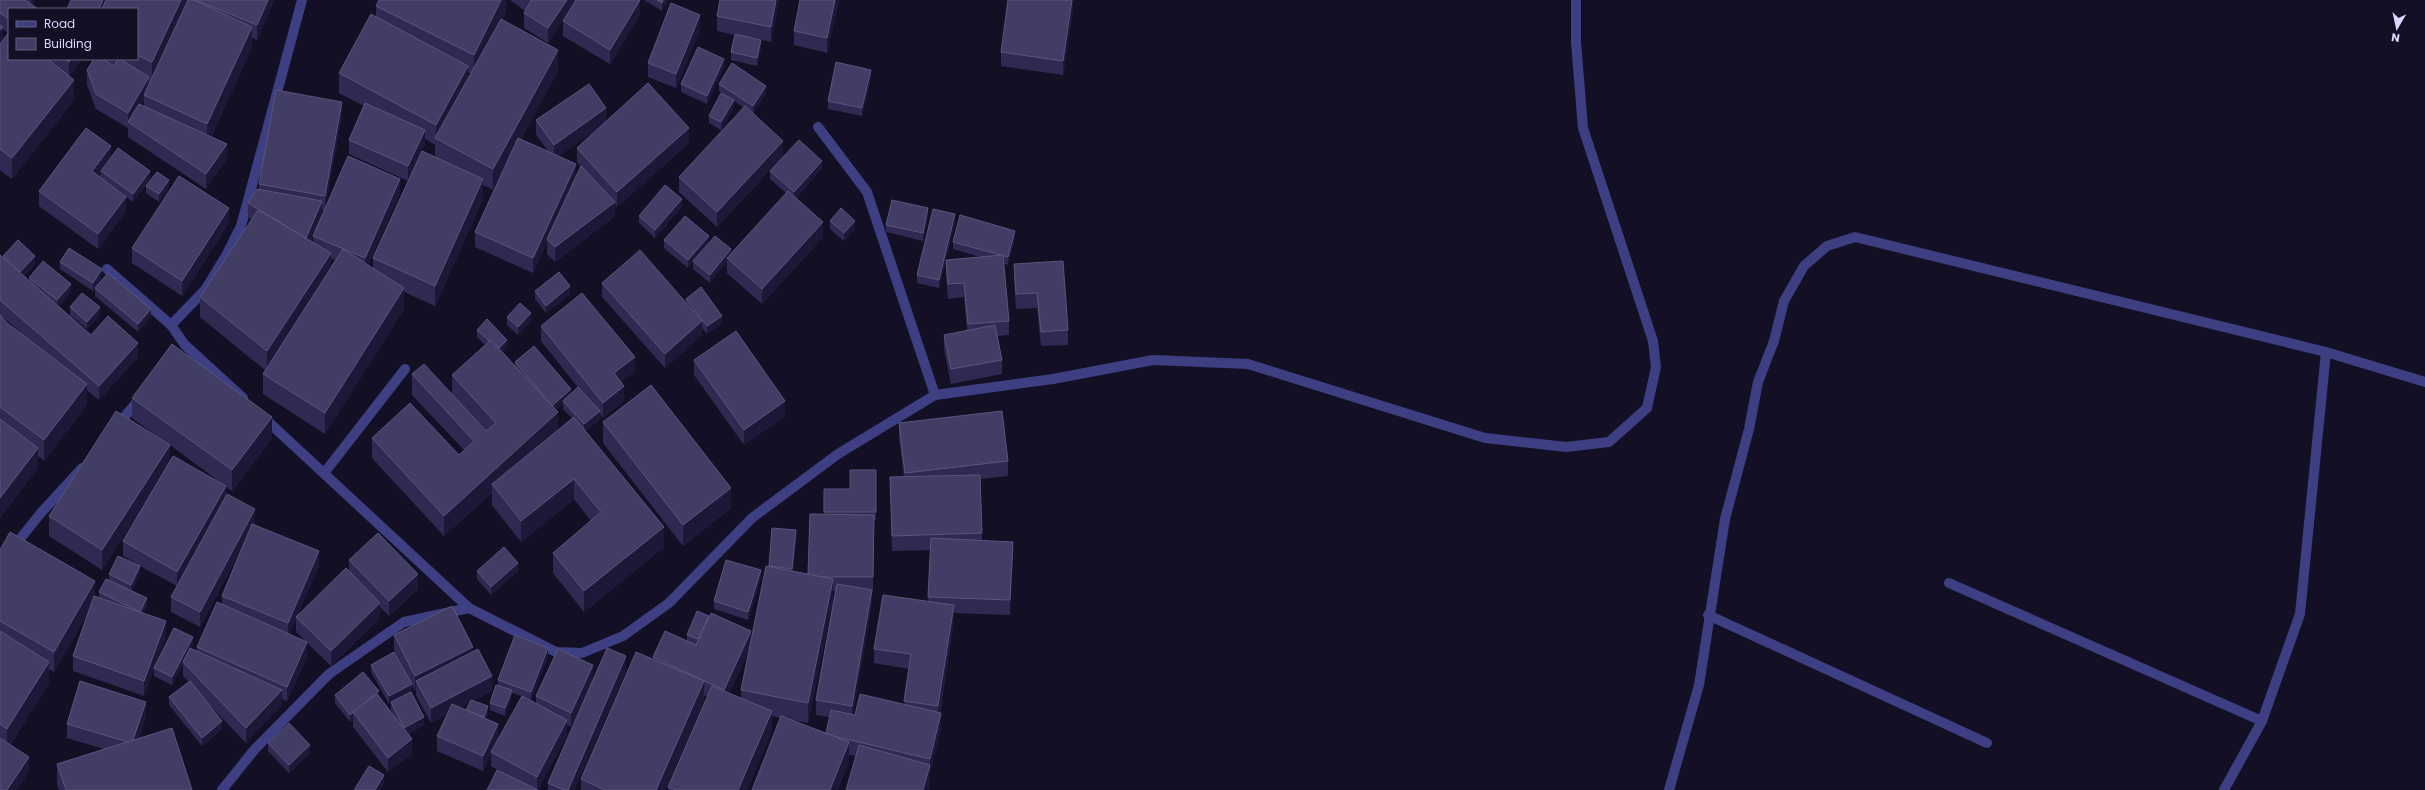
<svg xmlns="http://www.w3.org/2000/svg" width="2425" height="790" font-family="Poppins,sans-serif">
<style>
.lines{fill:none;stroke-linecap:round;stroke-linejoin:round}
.minor{stroke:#3e3f82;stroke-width:10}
.wall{fill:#302a52;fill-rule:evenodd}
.shaded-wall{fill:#1d1838}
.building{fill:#423d64;stroke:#5a557c}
</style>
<rect width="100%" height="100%" fill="#131025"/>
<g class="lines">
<g class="minor">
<path d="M 107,269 L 171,325 L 185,345 L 243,398"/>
<path d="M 171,325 L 205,290 L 227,254 L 241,226 L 302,0"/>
<path d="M 935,395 L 1053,379 L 1153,360 L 1248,364 L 1485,438 L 1566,447 L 1609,442 L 1647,408 L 1656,367 L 1653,341 L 1583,128 L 1576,42 L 1576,0"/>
<path d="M 262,416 L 469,608"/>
<path d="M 117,426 L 141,397"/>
<path d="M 325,472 L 405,369"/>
<path d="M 0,564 L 40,514 L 82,468"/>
<path d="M 1949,583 L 2262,721"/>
<path d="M 1708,615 L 1987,743"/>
<path d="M 222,790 L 255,749 L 329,674 L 404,622 L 469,608 L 556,652 L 582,653 L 623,636 L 669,603 L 752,518 L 838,454 L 935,395 L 867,192 L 818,127"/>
<path d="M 1669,790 L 1699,685 L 1725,519 L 1749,429 L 1758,382 L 1774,341 L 1784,301 L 1804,266 L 1827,246 L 1855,237 L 2326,352 L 2425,382"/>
<path d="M 2224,790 L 2262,721 L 2300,614 L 2326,352"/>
</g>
</g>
<g class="wall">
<path d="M 0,0 L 35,0 L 33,5 L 9,9 L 9,59 L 82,59 L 69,76 L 74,100 L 12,179 L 0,170 ZM 3,29 L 8,33 L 3,41 Z"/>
<path d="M 71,0 L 274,0 L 257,40 L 252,38 L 252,47 L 211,137 L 227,159 L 206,189 L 128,137 L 128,127 L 128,128 L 96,109 L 87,85 L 87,70 L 94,59 L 137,59 L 137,9 ZM 144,100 L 144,106 L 141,105 Z"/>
<path d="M 506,0 L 506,12 L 502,19 L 558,71 L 521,139 L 548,151 L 536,135 L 536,120 L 606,121 L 689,143 L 617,207 L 615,204 L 615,216 L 555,262 L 547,254 L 547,243 L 533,273 L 475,247 L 475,232 L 501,174 L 493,190 L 483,185 L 483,199 L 435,306 L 404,292 L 404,309 L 325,434 L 263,394 L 263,374 L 265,370 L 200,317 L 200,297 L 252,220 L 248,218 L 248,203 L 259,189 L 259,184 L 342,116 L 325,208 L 400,194 L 368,265 L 373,268 L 373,258 L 408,181 L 349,154 L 349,140 L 364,106 L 339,93 L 339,73 L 376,17 L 376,6 ZM 468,72 L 471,74 L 468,79 ZM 598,129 L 577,148 L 577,162 L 581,167 L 576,176 L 558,156 ZM 425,139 L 435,145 L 435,157 L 422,151 L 425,144 ZM 322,210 L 324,210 L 322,216 ZM 318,224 L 313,236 L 313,242 L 311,241 ZM 331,259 L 335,260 L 331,266 Z"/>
<path d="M 510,0 L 640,0 L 640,14 L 610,64 L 563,36 L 563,21 L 572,6 L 548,43 L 524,28 L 524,13 L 525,11 Z"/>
<path d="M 644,0 L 668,0 L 662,11 Z"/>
<path d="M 779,0 L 771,42 L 754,38 L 761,48 L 757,66 L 731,60 L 731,52 L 735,35 L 717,31 L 717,16 Z"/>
<path d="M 800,0 L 839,0 L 827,53 L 794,45 L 794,31 Z"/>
<path d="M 1073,0 L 1073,10 L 1063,75 L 1001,66 L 1001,52 Z"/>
<path d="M 700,30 L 676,88 L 648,77 L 648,63 Z"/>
<path d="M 724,67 L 707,104 L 681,92 L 681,84 Z"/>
<path d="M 871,77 L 862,116 L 828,109 L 828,101 Z"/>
<path d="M 719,84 L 766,94 L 753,113 L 783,156 L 717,227 L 679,192 L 679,177 L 744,108 L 734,101 L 734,108 L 721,130 L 709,123 L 709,116 L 725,95 L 719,91 Z"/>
<path d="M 111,157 L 150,179 L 133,202 L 126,197 L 126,211 L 98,249 L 39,206 L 39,191 Z"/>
<path d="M 822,168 L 796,198 L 823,237 L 762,304 L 727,273 L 727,262 L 710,283 L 693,269 L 693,261 L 688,268 L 664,248 L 664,240 L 709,244 L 731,254 L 786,193 L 770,179 L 770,171 Z"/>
<path d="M 146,186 L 169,188 L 159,202 L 146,193 Z"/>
<path d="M 682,206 L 655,238 L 639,223 L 639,216 Z"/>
<path d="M 928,216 L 923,241 L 886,232 L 886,225 Z"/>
<path d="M 830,221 L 855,229 L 844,241 L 830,229 Z"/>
<path d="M 955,222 L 939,288 L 917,283 L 917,275 Z"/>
<path d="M 229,223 L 182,296 L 132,263 L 132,248 Z"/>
<path d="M 1015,238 L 1008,265 L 1003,263 L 1009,321 L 1009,335 L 997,336 L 1002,360 L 1002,374 L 951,384 L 944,349 L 944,335 L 967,330 L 964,297 L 948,299 L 946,275 L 946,260 L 980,257 L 953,249 L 953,242 Z"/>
<path d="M 0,255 L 3,258 L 3,256 L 35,264 L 24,276 L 29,281 L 29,278 L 71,291 L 59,306 L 91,335 L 138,357 L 99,400 L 87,390 L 87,404 L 44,461 L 38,456 L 38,468 L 0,518 L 0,315 L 7,323 L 25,336 L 0,315 Z"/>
<path d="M 60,262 L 102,277 L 93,291 L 60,269 Z"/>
<path d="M 1014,264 L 1068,330 L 1068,345 L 1041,346 L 1037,308 L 1016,309 L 1014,279 Z"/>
<path d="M 602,283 L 686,302 L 686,299 L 722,323 L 707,334 L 702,328 L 702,335 L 665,368 L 602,297 Z"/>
<path d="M 95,288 L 151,317 L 138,332 L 95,296 Z"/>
<path d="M 535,291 L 570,294 L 546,313 L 535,299 Z"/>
<path d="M 70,307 L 100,315 L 87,329 L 70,315 Z"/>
<path d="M 507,317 L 531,321 L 518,335 L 507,325 Z"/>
<path d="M 541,326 L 635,371 L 621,382 L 624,401 L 603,418 L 600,414 L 600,419 L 585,431 L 664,547 L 584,612 L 553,573 L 553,553 L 591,521 L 574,499 L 521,542 L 492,505 L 492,493 L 444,536 L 372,458 L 372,438 L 459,455 L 464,450 L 412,395 L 412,374 L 452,394 L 452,375 L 485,345 L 477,337 L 477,330 L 507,347 L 502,352 L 515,366 L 515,362 L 571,393 L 581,391 L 541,341 ZM 563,404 L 563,409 L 572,418 L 558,430 L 556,410 Z"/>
<path d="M 694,360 L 785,416 L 744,445 L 694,375 Z"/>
<path d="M 132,398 L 272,438 L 232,491 L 170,445 L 170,461 L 226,495 L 255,524 L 255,525 L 319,566 L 297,616 L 349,572 L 349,560 L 418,589 L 389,616 L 380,607 L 380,618 L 331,666 L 296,632 L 296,618 L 289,635 L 307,657 L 287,701 L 282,699 L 282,705 L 246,743 L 199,694 L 222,729 L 202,746 L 169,705 L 169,697 L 189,682 L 183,676 L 183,664 L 172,685 L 154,676 L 154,669 L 144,696 L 73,671 L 73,656 L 88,613 L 54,672 L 49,669 L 49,683 L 10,745 L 29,772 L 0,790 L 0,550 L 99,598 L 99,592 L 109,580 L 109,574 L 137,564 L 123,556 L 123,541 L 146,501 L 102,570 L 49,536 L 49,516 L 162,440 L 132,418 ZM 242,548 L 222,596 L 222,605 L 197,647 L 197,651 L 191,648 L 193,645 L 154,668 L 166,636 L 143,613 L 147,606 L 132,591 L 140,573 L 140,566 L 177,586 L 183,575 L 171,597 L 171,612 L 200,627 Z"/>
<path d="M 603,422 L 731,508 L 683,546 L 603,443 Z"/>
<path d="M 899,423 L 1008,461 L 1008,476 L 980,479 L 982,540 L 1013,556 L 1010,615 L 954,613 L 954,620 L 940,713 L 941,728 L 930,773 L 930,785 L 856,756 L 849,755 L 849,763 L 780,718 L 772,716 L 772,731 L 747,790 L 668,790 L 668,787 L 707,697 L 704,695 L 704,701 L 665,790 L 581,790 L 581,779 L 653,659 L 653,657 L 687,642 L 687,635 L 751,642 L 769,567 L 796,538 L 793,571 L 808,574 L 824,514 L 824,489 L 850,489 L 876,470 L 876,520 L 874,520 L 873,592 L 872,592 L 872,604 L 853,714 L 855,715 L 904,705 L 909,669 L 874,663 L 874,649 L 928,602 L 931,550 L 892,551 L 890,477 L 904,477 L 899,438 ZM 833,591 L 835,591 L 816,700 L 816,715 L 830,717 L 826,733 L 792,720 L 808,723 L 833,600 ZM 750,648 L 741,690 L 741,698 L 729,693 Z"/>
<path d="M 477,571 L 518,571 L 491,595 L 477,579 Z"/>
<path d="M 761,578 L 748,620 L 714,609 L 714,601 Z"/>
<path d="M 394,635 L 473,652 L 492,691 L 473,701 L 488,714 L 486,719 L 498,739 L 494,747 L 522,696 L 512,693 L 512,697 L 505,716 L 490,710 L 490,703 L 498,685 L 498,680 L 548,656 L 531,700 L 522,696 L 536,704 L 536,696 L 593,679 L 571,727 L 567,725 L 567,735 L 538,790 L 510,777 L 491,766 L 491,753 L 483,771 L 437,751 L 437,736 L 447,714 L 431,723 L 416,695 L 416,690 L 415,691 L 412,685 L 411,692 L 424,725 L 408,734 L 412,754 L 388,772 L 353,727 L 353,720 L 350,722 L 335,703 L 335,695 L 379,697 L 395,718 L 391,710 L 391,703 L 389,704 L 371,672 L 371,665 L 409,679 L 394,650 ZM 470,702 L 466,710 L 460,708 Z"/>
<path d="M 626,671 L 574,790 L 548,790 L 548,783 Z"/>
<path d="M 146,716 L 139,738 L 192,790 L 59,790 L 57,785 L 57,764 L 104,749 L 67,738 L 67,724 Z"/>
<path d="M 268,743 L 310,753 L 289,773 L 268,751 Z"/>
</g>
<g class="shaded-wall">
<path d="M 31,0 L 35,0 L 31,7 Z"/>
<path d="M 103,0 L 107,0 L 102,9 L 99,9 Z"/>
<path d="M 181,0 L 190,0 L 152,83 L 152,62 Z"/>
<path d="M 268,0 L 274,0 L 257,40 L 257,25 Z"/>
<path d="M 501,0 L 506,0 L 506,12 L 474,75 L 474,55 Z"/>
<path d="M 567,0 L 577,0 L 548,43 L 548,28 Z"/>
<path d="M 640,0 L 640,14 L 610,64 L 610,50 Z"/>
<path d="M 663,0 L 668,0 L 662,11 L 662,3 Z"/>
<path d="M 776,0 L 779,0 L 771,42 L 771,27 Z"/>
<path d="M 835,0 L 839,0 L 827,53 L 827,38 Z"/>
<path d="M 1072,0 L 1073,0 L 1073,10 L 1063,75 L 1063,61 Z"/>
<path d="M 700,15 L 700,30 L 676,88 L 676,74 Z"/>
<path d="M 3,27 L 3,47 L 0,50 L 0,30 Z"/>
<path d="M 252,27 L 252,47 L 207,145 L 207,124 Z"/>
<path d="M 761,40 L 761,48 L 757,66 L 757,58 Z"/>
<path d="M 558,50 L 558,71 L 493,190 L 493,169 Z"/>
<path d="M 71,59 L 82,59 L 69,77 L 69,62 Z"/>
<path d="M 724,59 L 724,67 L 707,104 L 707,96 Z"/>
<path d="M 468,66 L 468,86 L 436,138 L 436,125 Z"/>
<path d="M 871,70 L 871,77 L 862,116 L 862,108 Z"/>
<path d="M 149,77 L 149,91 L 144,95 L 144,100 L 130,123 L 128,122 L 128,128 L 128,113 Z"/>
<path d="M 74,80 L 74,100 L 12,179 L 12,158 Z"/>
<path d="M 766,86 L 766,94 L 753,114 L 753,106 Z"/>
<path d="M 734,100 L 734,108 L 721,130 L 721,122 Z"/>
<path d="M 342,102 L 342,116 L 325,211 L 325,196 Z"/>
<path d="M 606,108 L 606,123 L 554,159 L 554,145 Z"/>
<path d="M 689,128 L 689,143 L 617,207 L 617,192 Z"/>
<path d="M 425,130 L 425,144 L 408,181 L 408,166 Z"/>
<path d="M 783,141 L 783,156 L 717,227 L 717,212 Z"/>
<path d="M 227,144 L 227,159 L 206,189 L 206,174 Z"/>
<path d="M 111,146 L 111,161 L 101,171 L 101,174 L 92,186 L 92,171 Z"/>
<path d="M 822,161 L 822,168 L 794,200 L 794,192 Z"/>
<path d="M 576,164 L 576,179 L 547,239 L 547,243 L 533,273 L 533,258 Z"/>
<path d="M 150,171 L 150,179 L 133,202 L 133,194 Z"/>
<path d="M 400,179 L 400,194 L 365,273 L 365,258 Z"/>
<path d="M 483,179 L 483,199 L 435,306 L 435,286 Z"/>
<path d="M 169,180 L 169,188 L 159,202 L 159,194 Z"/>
<path d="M 126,197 L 126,211 L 98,249 L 98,234 Z"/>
<path d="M 682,199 L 682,206 L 655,238 L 655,230 Z"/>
<path d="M 322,201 L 322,216 L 306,252 L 306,238 Z"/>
<path d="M 615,202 L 615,216 L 555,262 L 555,247 Z"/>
<path d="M 229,208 L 229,223 L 182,296 L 182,281 Z"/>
<path d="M 928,208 L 928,216 L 923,241 L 923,233 Z"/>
<path d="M 955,214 L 955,222 L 939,288 L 939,280 Z"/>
<path d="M 855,221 L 855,229 L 844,241 L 844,233 Z"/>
<path d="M 823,222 L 823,237 L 762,304 L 762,289 Z"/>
<path d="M 1015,231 L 1015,238 L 1008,265 L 1008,257 Z"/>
<path d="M 709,236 L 709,244 L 688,268 L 688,260 Z"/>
<path d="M 731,249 L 731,257 L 727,258 L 727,262 L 710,283 L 710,275 Z"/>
<path d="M 331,253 L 331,273 L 267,372 L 267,351 Z"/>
<path d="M 35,256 L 35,264 L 20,279 L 20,272 Z"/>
<path d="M 102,269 L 102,277 L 93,291 L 93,283 Z"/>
<path d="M 71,284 L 71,291 L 57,308 L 57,300 Z"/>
<path d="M 570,286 L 570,294 L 546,313 L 546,306 Z"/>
<path d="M 404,288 L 404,309 L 325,434 L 325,413 Z"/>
<path d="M 100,307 L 100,315 L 87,329 L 87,322 Z"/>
<path d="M 151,309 L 151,317 L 138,332 L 138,324 Z"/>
<path d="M 531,313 L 531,321 L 518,335 L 518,327 Z"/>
<path d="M 722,316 L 722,323 L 707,334 L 707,326 Z"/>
<path d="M 702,321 L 702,335 L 665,368 L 665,354 Z"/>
<path d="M 507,340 L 507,347 L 497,358 L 497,350 Z"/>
<path d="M 138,343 L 138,357 L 99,400 L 99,386 Z"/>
<path d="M 635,357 L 635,371 L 614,388 L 614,373 Z"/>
<path d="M 87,384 L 87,404 L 44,461 L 44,440 Z"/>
<path d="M 624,386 L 624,401 L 603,418 L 603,403 Z"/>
<path d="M 571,389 L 571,397 L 563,401 L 563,404 L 552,414 L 552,406 Z"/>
<path d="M 785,401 L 785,416 L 744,445 L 744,430 Z"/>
<path d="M 600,411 L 600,419 L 584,432 L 584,424 Z"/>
<path d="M 558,412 L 558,432 L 492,484 L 492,493 L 444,536 L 444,516 Z"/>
<path d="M 272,417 L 272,438 L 232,491 L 232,470 Z"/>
<path d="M 170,445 L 170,465 L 102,570 L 102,550 Z"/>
<path d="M 38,448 L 38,468 L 0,518 L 0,498 Z"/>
<path d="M 574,479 L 574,499 L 521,542 L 521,521 Z"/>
<path d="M 226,486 L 226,501 L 177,586 L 177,572 Z"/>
<path d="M 731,488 L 731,508 L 683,546 L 683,525 Z"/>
<path d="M 255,509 L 255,524 L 200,627 L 200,612 Z"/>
<path d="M 664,527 L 664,547 L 584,612 L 584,591 Z"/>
<path d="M 796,530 L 796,538 L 792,577 L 792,569 Z"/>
<path d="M 1013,542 L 1013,556 L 1010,615 L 1010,600 Z"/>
<path d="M 319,551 L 319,566 L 288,638 L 288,623 Z"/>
<path d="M 518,563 L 518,571 L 491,595 L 491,587 Z"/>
<path d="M 140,566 L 140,573 L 131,593 L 131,585 Z"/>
<path d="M 761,570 L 761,578 L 748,620 L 748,612 Z"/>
<path d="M 418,574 L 418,589 L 389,616 L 389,601 Z"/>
<path d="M 833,579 L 833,600 L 808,723 L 808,703 Z"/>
<path d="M 95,581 L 95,601 L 54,672 L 54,652 Z"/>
<path d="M 872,590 L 872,604 L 852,721 L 852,706 Z"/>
<path d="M 147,598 L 147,606 L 140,620 L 140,612 Z"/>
<path d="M 380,603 L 380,618 L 331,666 L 331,651 Z"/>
<path d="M 954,605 L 954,620 L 938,721 L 938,706 Z"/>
<path d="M 166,621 L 166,636 L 144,696 L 144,681 Z"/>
<path d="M 751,631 L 751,646 L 724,705 L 724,690 Z"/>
<path d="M 193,637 L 193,645 L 184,662 L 183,662 L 183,664 L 172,685 L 172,677 Z"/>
<path d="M 307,642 L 307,657 L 287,701 L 287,687 Z"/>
<path d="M 473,647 L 473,662 L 416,681 L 416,690 L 415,691 L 415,676 Z"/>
<path d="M 548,648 L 548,656 L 531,700 L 531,692 Z"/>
<path d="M 626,656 L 626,671 L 574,790 L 568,790 Z"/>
<path d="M 49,662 L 49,683 L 7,749 L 7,729 Z"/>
<path d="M 593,665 L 593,679 L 571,727 L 571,713 Z"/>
<path d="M 492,676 L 492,691 L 431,723 L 431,708 Z"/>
<path d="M 704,681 L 704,701 L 665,790 L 656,790 Z"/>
<path d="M 412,684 L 412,692 L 389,704 L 389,696 Z"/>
<path d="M 282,690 L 282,705 L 246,743 L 246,728 Z"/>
<path d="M 512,690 L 512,697 L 505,716 L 505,708 Z"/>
<path d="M 379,691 L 379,699 L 353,712 Z"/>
<path d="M 146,702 L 146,716 L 132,758 L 132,743 Z"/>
<path d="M 488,706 L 488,714 L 484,725 L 484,717 Z"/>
<path d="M 772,711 L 772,731 L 747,790 L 738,790 Z"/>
<path d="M 353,713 L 353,720 L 350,722 L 350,715 Z"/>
<path d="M 941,713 L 941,728 L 930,773 L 930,785 L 929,790 L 923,790 L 930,765 L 930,759 Z"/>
<path d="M 424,717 L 424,725 L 404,736 L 404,728 Z"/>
<path d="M 567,720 L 567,735 L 538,790 L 537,790 L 537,777 Z"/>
<path d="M 222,721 L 222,729 L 202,746 L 202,738 Z"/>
<path d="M 498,724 L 498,739 L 483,771 L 483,756 Z"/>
<path d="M 412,739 L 412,754 L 388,772 L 388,758 Z"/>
<path d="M 849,742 L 849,763 L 838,790 L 830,790 Z"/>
<path d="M 310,745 L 310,753 L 289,773 L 289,765 Z"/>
<path d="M 29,757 L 29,772 L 17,790 L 7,790 Z"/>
<path d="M 384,775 L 384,782 L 380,790 L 375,790 Z"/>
</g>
<g class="building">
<path d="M 0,0 L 25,0 L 38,9 L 9,9 L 9,19 L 0,13 Z"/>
<path d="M 71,0 L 103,0 L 99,9 L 67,9 Z"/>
<path d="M 106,0 L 181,0 L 152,62 L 137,55 L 137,9 L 102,9 Z"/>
<path d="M 188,0 L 194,0 L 252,27 L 207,124 L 144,95 Z"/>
<path d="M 195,0 L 268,0 L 257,25 Z"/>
<path d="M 379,0 L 501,0 L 474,55 L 376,6 Z"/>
<path d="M 530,0 L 567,0 L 548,28 L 524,13 L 531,1 Z"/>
<path d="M 576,0 L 640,0 L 610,50 L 563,21 Z"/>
<path d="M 657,0 L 663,0 L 662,3 Z"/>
<path d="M 720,0 L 776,0 L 771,27 L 717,16 Z"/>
<path d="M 800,0 L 835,0 L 827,38 L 794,31 Z"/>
<path d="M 1008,0 L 1072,0 L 1063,61 L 1001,52 Z"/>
<path d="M 671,3 L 700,15 L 676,74 L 648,63 Z"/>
<path d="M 371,14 L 468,66 L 436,125 L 339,73 Z"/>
<path d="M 501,19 L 558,50 L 493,169 L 435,138 Z"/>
<path d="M 0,25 L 3,27 L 0,30 Z"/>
<path d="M 9,32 L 9,59 L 48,59 L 74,80 L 12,158 L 0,149 L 0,44 Z"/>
<path d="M 735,34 L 761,40 L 757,58 L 731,52 Z"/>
<path d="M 698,47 L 724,59 L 707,96 L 681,84 Z"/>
<path d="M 65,59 L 71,59 L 69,62 Z"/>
<path d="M 94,59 L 103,59 L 114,66 L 118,59 L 120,59 L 149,77 L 128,113 L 96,94 L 87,70 Z"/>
<path d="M 836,62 L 871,70 L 862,108 L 828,101 Z"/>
<path d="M 732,63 L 766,86 L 753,106 L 719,84 Z"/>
<path d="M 648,83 L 689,128 L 617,192 L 577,148 Z"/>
<path d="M 589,84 L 606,108 L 554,145 L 536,120 Z"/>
<path d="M 276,90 L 342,102 L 325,196 L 259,184 Z"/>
<path d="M 721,93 L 734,100 L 721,122 L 709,116 Z"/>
<path d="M 365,103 L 425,130 L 408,166 L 349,140 Z"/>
<path d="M 139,104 L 227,144 L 206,174 L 128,122 Z"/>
<path d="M 745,106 L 783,141 L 717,212 L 679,177 Z"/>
<path d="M 86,128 L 111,146 L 92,171 L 126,197 L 98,234 L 39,191 Z"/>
<path d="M 518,138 L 576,164 L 533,258 L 475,232 Z"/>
<path d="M 799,140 L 822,161 L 794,192 L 770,171 Z"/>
<path d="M 118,148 L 150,171 L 133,194 L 101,171 Z"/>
<path d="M 422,151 L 483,179 L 435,286 L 373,258 Z"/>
<path d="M 348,156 L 400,179 L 365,258 L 313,236 Z"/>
<path d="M 581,166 L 615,202 L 555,247 L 547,239 Z"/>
<path d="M 157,172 L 169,180 L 159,194 L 146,186 Z"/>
<path d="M 179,176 L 229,208 L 182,281 L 132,248 Z"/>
<path d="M 665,185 L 682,199 L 655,230 L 639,216 Z"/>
<path d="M 257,189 L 322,201 L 306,238 L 248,203 Z"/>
<path d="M 788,191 L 823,222 L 762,289 L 727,258 Z"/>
<path d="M 892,200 L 928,208 L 923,233 L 886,225 Z"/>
<path d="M 841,208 L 855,221 L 844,233 L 830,221 Z"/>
<path d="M 933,209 L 955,214 L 939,280 L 917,275 Z"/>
<path d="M 258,210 L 331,253 L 267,351 L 200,297 Z"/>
<path d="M 960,215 L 1015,231 L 1008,257 L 953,242 Z"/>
<path d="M 685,216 L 709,236 L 688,260 L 664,240 Z"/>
<path d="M 715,236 L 731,249 L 710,275 L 693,261 Z"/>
<path d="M 18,240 L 35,256 L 20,272 L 3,256 Z"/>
<path d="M 69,248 L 102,269 L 93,283 L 60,262 Z"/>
<path d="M 343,249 L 404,288 L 325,413 L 263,374 Z"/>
<path d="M 640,250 L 702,321 L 665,354 L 602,283 Z"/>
<path d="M 0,255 L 91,335 L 108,316 L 138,343 L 99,386 L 0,300 Z"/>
<path d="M 1003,255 L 1009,321 L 968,324 L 964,283 L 948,284 L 946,260 Z"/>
<path d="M 43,261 L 71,284 L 57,300 L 29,278 Z"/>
<path d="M 1063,261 L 1068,330 L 1041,332 L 1037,293 L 1016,294 L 1014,264 Z"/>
<path d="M 559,272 L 570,286 L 546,306 L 535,291 Z"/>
<path d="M 108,273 L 151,309 L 138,324 L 95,288 Z"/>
<path d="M 701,287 L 722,316 L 707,326 L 686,299 Z"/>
<path d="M 82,293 L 100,307 L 87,322 L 70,307 Z"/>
<path d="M 582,293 L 635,357 L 614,373 L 624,386 L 603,403 L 541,326 Z"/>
<path d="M 520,303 L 531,313 L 518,327 L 507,317 Z"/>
<path d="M 0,315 L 7,323 L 87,384 L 44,440 L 0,407 Z"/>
<path d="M 487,319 L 507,340 L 499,348 L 491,340 L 489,341 L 477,330 Z"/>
<path d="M 995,325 L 1002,360 L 951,369 L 944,335 Z"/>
<path d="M 736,331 L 785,401 L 744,430 L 694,360 Z"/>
<path d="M 491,340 L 558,412 L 444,516 L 372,438 L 410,403 L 459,455 L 474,441 L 412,374 L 424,364 L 486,431 L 496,423 L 452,375 Z"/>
<path d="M 172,344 L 272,417 L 232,470 L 132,398 Z"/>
<path d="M 534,346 L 571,389 L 552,406 L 515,362 Z"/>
<path d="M 651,385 L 731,488 L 683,525 L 603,422 Z"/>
<path d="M 578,387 L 600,411 L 584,424 L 563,401 Z"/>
<path d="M 116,411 L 170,445 L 102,550 L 49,516 Z"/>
<path d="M 1002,411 L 1008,461 L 905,473 L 899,423 Z"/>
<path d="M 574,417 L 664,527 L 584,591 L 553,553 L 601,512 L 574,479 L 521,521 L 492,484 Z"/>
<path d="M 0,419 L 38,448 L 0,498 Z"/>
<path d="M 173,456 L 226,486 L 177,572 L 123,541 Z"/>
<path d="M 850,470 L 876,470 L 876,512 L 824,512 L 824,489 L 850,489 Z"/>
<path d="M 980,475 L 982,533 L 892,536 L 890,477 Z"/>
<path d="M 227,494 L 255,509 L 200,612 L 171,597 Z"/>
<path d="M 810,514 L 874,515 L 873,577 L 819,577 L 808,574 Z"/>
<path d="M 252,524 L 319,551 L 288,623 L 222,596 Z"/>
<path d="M 772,528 L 796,530 L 792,569 L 769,566 Z"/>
<path d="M 10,532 L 95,581 L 54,652 L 0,621 L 0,550 Z"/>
<path d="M 378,533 L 418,574 L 389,601 L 349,560 Z"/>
<path d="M 931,538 L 1013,542 L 1010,600 L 928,597 Z"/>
<path d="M 504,547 L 518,563 L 491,587 L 477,571 Z"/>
<path d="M 118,556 L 140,566 L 131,585 L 109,574 Z"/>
<path d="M 726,560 L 761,570 L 748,612 L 714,601 Z"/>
<path d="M 766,566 L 833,579 L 808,703 L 741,690 Z"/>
<path d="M 346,568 L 380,603 L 331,651 L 296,617 Z"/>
<path d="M 106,579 L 147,598 L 140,612 L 99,592 Z"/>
<path d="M 837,584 L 872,590 L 852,706 L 816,700 Z"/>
<path d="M 883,595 L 954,605 L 938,706 L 904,701 L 911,654 L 874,649 Z"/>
<path d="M 94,596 L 166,621 L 144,681 L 73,656 Z"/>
<path d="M 217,602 L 307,642 L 287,687 L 197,647 Z"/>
<path d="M 452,606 L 473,647 L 415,676 L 394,635 Z"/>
<path d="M 697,611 L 709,616 L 698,639 L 687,635 Z"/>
<path d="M 711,613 L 751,631 L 724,690 L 653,657 L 665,631 L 696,645 Z"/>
<path d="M 174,628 L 193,637 L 172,677 L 154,668 Z"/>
<path d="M 0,631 L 49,662 L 7,729 L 0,724 Z"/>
<path d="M 515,635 L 548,648 L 531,692 L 498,680 Z"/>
<path d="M 190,648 L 282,690 L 246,728 L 183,662 Z"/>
<path d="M 607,648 L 626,656 L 568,790 L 564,790 L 548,783 Z"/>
<path d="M 478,649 L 492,676 L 431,708 L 416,681 Z"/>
<path d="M 558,649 L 593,665 L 571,713 L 536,696 Z"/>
<path d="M 394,652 L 412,684 L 389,696 L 371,665 Z"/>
<path d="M 636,652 L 704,681 L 656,790 L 605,790 L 581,779 Z"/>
<path d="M 363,672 L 379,691 L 350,715 L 335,695 Z"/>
<path d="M 80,681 L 146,702 L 133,740 L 128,742 L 67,724 Z"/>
<path d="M 190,681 L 222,721 L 202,738 L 169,697 Z"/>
<path d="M 496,685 L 512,690 L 505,708 L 490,703 Z"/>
<path d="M 712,686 L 772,711 L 738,790 L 676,790 L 668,787 Z"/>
<path d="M 411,692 L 424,717 L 404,728 L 391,702 Z"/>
<path d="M 377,694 L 412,739 L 388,758 L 353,712 Z"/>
<path d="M 860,694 L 941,713 L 930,759 L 833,736 L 826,733 L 831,710 L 855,715 Z"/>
<path d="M 522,696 L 567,720 L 537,777 L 491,752 Z"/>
<path d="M 471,700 L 488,706 L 484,717 L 466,710 Z"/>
<path d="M 452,704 L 498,724 L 483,756 L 437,736 Z"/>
<path d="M 781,716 L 849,742 L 830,790 L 752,790 Z"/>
<path d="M 289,723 L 310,745 L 289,765 L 268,743 Z"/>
<path d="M 172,728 L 192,790 L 66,790 L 57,764 Z"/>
<path d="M 0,738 L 29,757 L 7,790 L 0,790 Z"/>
<path d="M 859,745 L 930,765 L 923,790 L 846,790 Z"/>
<path d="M 369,766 L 384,775 L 375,790 L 354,790 Z"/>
<path d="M 497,770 L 538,790 L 487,790 Z"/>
</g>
<rect x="8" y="8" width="130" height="52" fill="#131025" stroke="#62607b"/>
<rect x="16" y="21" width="20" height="6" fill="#3e3f82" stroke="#62607b"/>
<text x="44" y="28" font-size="12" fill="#d9d7fd">Road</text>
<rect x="16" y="38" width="20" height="12" fill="#423d64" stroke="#62607b"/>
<text x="44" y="48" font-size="12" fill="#d9d7fd">Building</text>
<g transform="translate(2397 28) rotate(189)" stroke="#131025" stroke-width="3" paint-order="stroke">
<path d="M0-3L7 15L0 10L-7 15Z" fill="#d9d7fd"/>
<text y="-6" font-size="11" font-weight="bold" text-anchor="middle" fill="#d9d7fd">N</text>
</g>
</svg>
